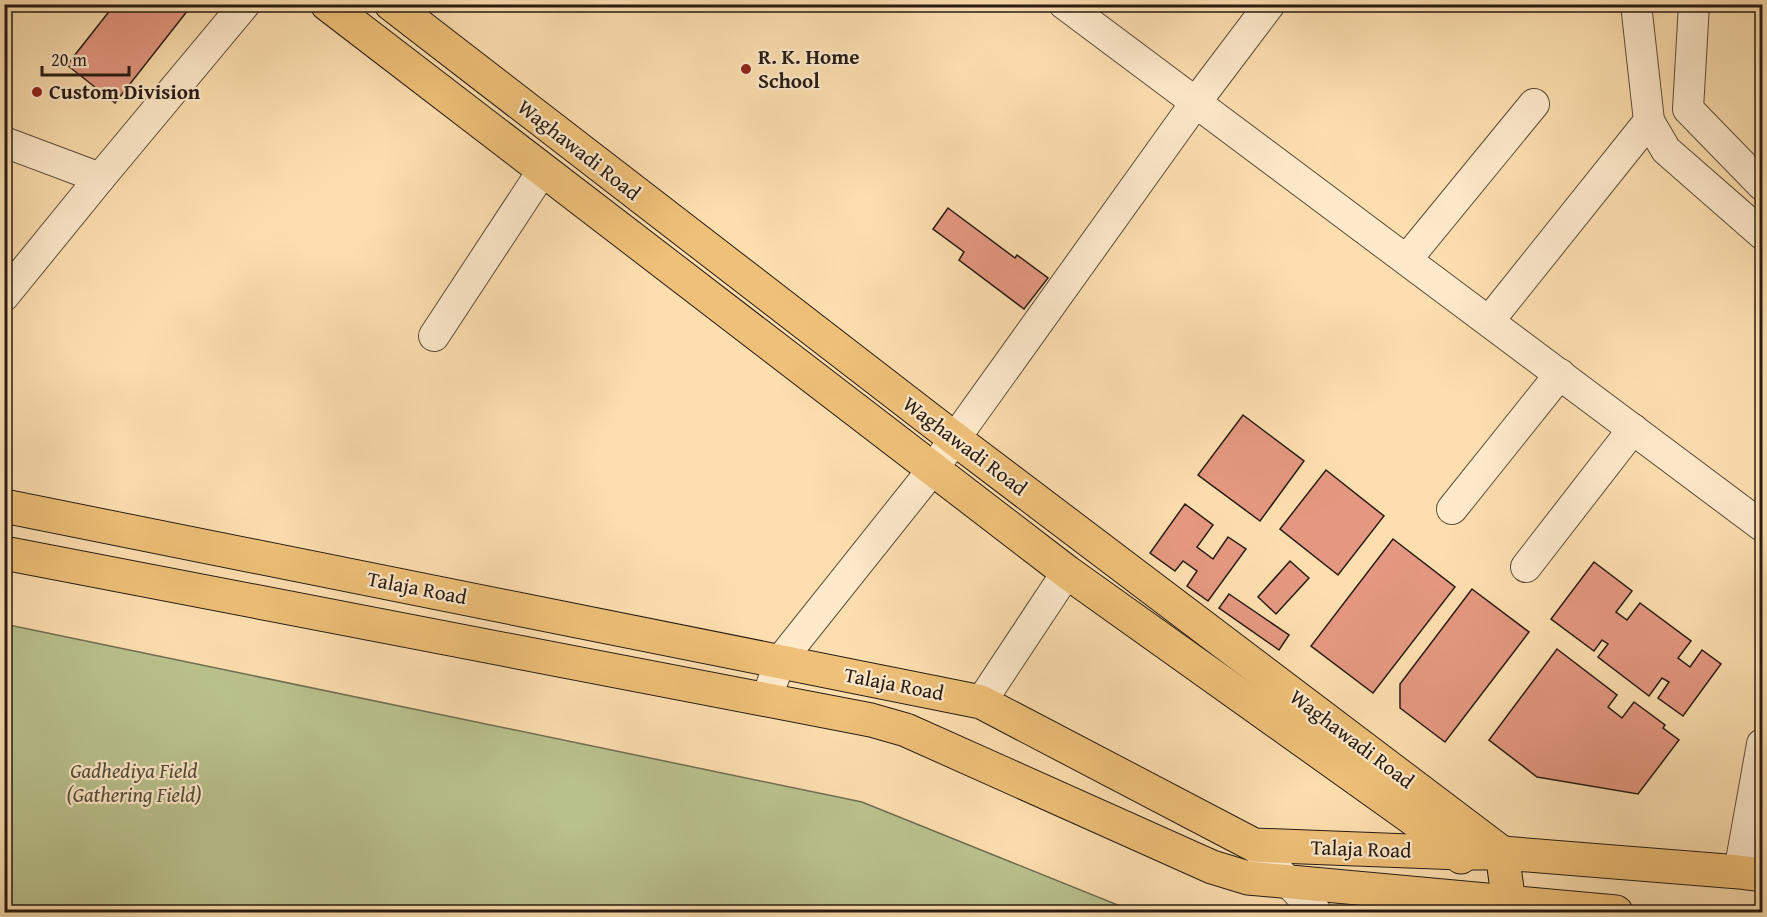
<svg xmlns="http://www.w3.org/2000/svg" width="1767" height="917" font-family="'Gentium Book Plus',serif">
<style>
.green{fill:#bac38f;stroke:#706f52;stroke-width:1.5}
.building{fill:#e59881;stroke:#271b14;stroke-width:1.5}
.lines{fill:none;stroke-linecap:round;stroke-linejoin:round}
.minor-casing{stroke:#5c4c3b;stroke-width:32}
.major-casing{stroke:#271b14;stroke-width:35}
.minor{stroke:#feeacb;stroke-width:30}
.major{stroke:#eec078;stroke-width:33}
.poi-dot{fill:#8f2418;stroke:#feeacb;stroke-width:2}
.labels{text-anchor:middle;stroke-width:4.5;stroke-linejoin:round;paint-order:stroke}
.poi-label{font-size:21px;font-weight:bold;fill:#271b14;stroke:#feeacb;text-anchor:start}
.street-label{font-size:21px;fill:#271b14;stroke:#feeacb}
.park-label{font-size:21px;font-style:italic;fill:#534d39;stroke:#feeacb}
</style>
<rect width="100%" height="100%" fill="#fddfaf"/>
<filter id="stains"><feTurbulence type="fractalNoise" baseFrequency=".00333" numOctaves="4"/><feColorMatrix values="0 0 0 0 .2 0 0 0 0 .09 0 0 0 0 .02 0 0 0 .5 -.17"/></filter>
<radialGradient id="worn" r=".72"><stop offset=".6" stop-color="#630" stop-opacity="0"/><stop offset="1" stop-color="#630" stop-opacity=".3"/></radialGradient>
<path class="green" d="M 4,624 L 862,802 L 1135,912 L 5,912 Z"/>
<g class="building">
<path d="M 115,4 L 192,5 L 115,103 L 67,65 Z"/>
<path d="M 948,208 L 1015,258 L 1017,255 L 1048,278 L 1024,309 L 959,260 L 964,252 L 933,229 Z"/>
<path d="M 1243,415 L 1304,461 L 1260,521 L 1198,475 Z"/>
<path d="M 1326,470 L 1384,516 L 1338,575 L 1280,529 Z"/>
<path d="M 1185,504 L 1213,525 L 1197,547 L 1213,559 L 1228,537 L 1246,549 L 1208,601 L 1187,586 L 1197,571 L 1183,561 L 1175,571 L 1150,553 Z"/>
<path d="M 1393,539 L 1455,587 L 1373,693 L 1311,646 Z"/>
<path d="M 1290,561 L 1309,578 L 1276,614 L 1258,597 Z"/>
<path d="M 1594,562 L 1632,591 L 1616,612 L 1627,620 L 1640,603 L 1691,641 L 1678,658 L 1690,667 L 1702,650 L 1721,664 L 1683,716 L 1658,698 L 1669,682 L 1662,678 L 1649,696 L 1598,657 L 1608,644 L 1602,640 L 1594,651 L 1551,619 Z"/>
<path d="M 1472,589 L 1529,632 L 1445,742 L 1400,708 L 1400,684 Z"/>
<path d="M 1229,594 L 1289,635 L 1279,650 L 1219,608 Z"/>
<path d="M 1557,649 L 1617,695 L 1608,707 L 1622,718 L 1634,702 L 1665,725 L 1663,728 L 1679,740 L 1638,794 L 1537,777 L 1489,740 Z"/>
</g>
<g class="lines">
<g class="minor-casing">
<g id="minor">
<path d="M 1064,4 L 1762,526"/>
<path d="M 1636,4 L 1649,121 L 1666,150 L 1762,234"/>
<path d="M 1694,4 L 1688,109 L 1762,185"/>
<path d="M 4,142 L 100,178"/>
<path d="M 1407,259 L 1534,104"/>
<path d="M 4,296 L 100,178 L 245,4"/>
<path d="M 1489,321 L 1649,121"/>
<path d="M 434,336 L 543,170"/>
<path d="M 1452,509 L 1560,374"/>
<path d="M 1526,567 L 1633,429"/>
<path d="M 766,700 L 780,661 L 933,469 L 1196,102 L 1270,4"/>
<path d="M 981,702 L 1067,572"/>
<path d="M 1254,845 L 1316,912"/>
<path d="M 1739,872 L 1762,744"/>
</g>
</g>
<g class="major-casing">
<g id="major">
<path d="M 327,4 L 1067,572 L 1461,853 L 1461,857"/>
<path d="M 391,4 L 955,439 L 1502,853 L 1509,903"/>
<path d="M 4,506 L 981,702 L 1254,845 L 1461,853 L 1502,853 L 1739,872 L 1762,875"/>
<path d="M 4,553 L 871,720 L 906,730 L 1212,867 L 1248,878 L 1616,912"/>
</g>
</g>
<use href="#minor" class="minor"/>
<use href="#major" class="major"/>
</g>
<g class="poi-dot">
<circle cx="746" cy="69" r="6"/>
<circle cx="37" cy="92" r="6"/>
</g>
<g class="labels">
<g class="poi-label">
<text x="758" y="64">R. K. Home<tspan x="758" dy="24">School</tspan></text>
<text x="49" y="99">Custom Division</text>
</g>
<g class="street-label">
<text transform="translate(579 150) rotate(38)" y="7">Waghawadi Road</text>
<text transform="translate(965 446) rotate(37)" y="7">Waghawadi Road</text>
<text transform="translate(417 588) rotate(11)" y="7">Talaja Road</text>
<text transform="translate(894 684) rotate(11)" y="7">Talaja Road</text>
<text transform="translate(1352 739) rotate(37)" y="7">Waghawadi Road</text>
<text transform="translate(1361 849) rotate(2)" y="7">Talaja Road</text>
</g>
<g class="park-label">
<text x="134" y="778">Gadhediya Field<tspan x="134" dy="24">(Gathering Field)</tspan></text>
</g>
</g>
<rect width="1767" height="917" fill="none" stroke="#fddfaf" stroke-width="24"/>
<rect x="6" y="6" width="1755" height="905" fill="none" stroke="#271b14" stroke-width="3"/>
<rect x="12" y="12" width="1743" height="893" fill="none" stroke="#271b14" stroke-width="1.5"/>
<path d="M42 66v9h87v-9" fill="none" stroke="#271b14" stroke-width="3"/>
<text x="51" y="66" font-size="18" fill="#271b14" stroke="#feeacb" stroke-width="4.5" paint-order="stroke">20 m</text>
<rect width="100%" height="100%" filter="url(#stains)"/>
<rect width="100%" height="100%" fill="url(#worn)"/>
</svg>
